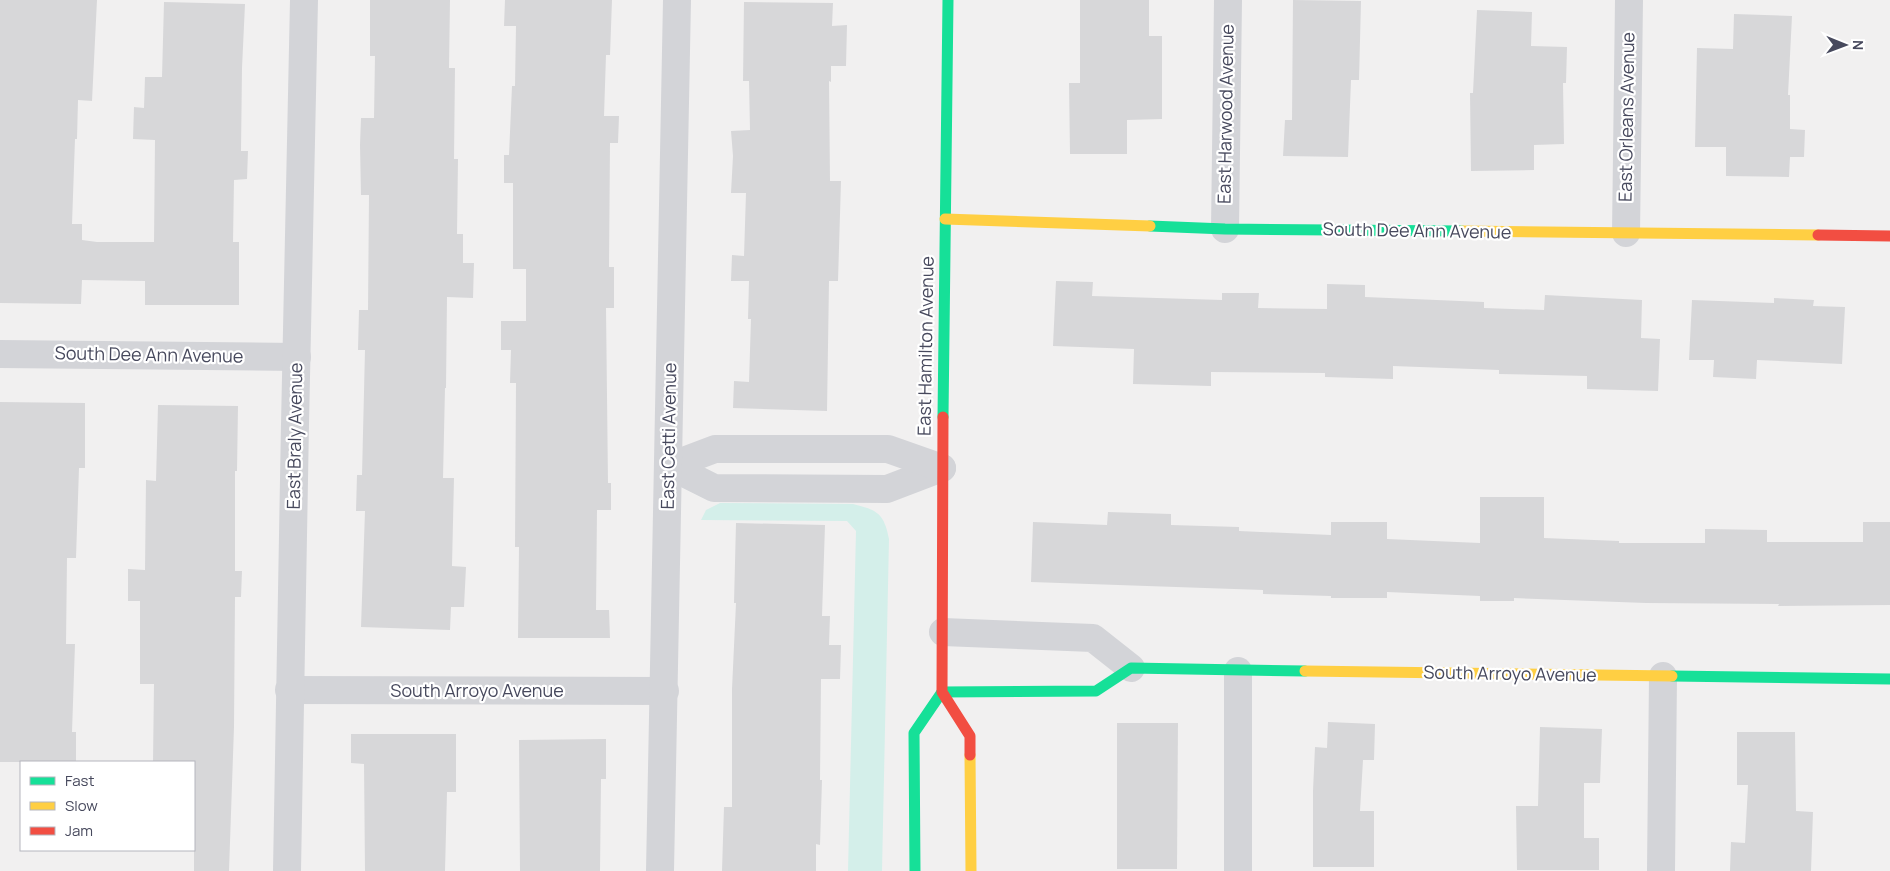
<svg xmlns="http://www.w3.org/2000/svg" width="1890" height="871" font-family="Manrope,sans-serif">
<style>
.green{fill:#d4efea}
.building{fill:#d7d7d9}
.lines{fill:none;stroke-linecap:round;stroke-linejoin:round}
.street{stroke:#d3d4d8;stroke-width:28}
.fast{stroke:#16e098;stroke-width:11}
.slow{stroke:#ffcf43;stroke-width:11}
.jam{stroke:#f24e42;stroke-width:11}
.labels{text-anchor:middle;stroke-width:4.5;stroke-linejoin:round;paint-order:stroke}
.street-label{font-size:18px;fill:#47495d;stroke:#fff}
</style>
<rect width="100%" height="100%" fill="#f1f0f0"/>
<path class="green" d="M 720,503 L 853,504 C 877,510 884,513 889,539 L 882,871 L 848,871 L 856,531 L 847,521 L 701,520 L 706,510 Z"/>
<g class="building">
<path d="M 0,0 L 97,0 L 92,101 L 78,100 L 77,139 L 75,139 L 72,224 L 82,224 L 82,240 L 97,242 L 154,242 L 155,140 L 133,139 L 134,107 L 144,108 L 145,77 L 162,77 L 164,2 L 245,4 L 242,68 L 241,151 L 248,151 L 247,179 L 234,180 L 233,242 L 239,242 L 239,305 L 145,305 L 145,281 L 82,280 L 81,304 L 0,303 Z"/>
<path d="M 370,0 L 450,0 L 449,68 L 455,68 L 454,159 L 458,159 L 457,234 L 463,234 L 463,263 L 474,263 L 473,298 L 447,297 L 446,388 L 445,388 L 443,478 L 454,478 L 452,566 L 466,567 L 464,607 L 451,607 L 450,630 L 361,627 L 365,511 L 356,511 L 357,475 L 362,475 L 365,350 L 358,350 L 359,310 L 368,310 L 369,195 L 361,195 L 360,145 L 361,118 L 374,118 L 375,56 L 370,56 Z"/>
<path d="M 505,0 L 612,0 L 610,55 L 606,55 L 604,116 L 619,116 L 618,143 L 610,143 L 609,267 L 614,267 L 614,308 L 606,308 L 608,483 L 611,483 L 611,510 L 597,510 L 596,610 L 609,610 L 610,638 L 518,638 L 519,547 L 515,547 L 516,383 L 510,383 L 511,350 L 501,350 L 501,321 L 526,321 L 526,269 L 513,269 L 513,183 L 504,183 L 504,155 L 509,155 L 512,86 L 515,86 L 516,26 L 504,26 Z"/>
<path d="M 1080,0 L 1149,0 L 1149,36 L 1162,36 L 1162,119 L 1127,120 L 1127,154 L 1070,154 L 1069,83 L 1080,83 Z"/>
<path d="M 1293,0 L 1361,1 L 1359,80 L 1351,80 L 1348,157 L 1283,156 L 1285,120 L 1292,120 Z"/>
<path d="M 744,2 L 833,3 L 832,26 L 847,25 L 846,66 L 831,66 L 831,82 L 829,81 L 830,181 L 841,181 L 838,281 L 829,281 L 827,411 L 733,408 L 734,381 L 749,382 L 751,319 L 748,319 L 749,281 L 731,281 L 732,255 L 744,256 L 746,193 L 731,193 L 733,156 L 731,131 L 750,130 L 749,81 L 743,81 Z"/>
<path d="M 1477,10 L 1532,12 L 1531,46 L 1567,47 L 1566,83 L 1563,83 L 1564,144 L 1534,145 L 1534,170 L 1471,171 L 1470,93 L 1473,93 Z"/>
<path d="M 1734,14 L 1792,16 L 1788,95 L 1790,95 L 1790,129 L 1805,130 L 1804,157 L 1790,157 L 1789,177 L 1726,176 L 1726,147 L 1695,147 L 1697,48 L 1733,49 Z"/>
<path d="M 1056,281 L 1093,282 L 1092,296 L 1222,300 L 1222,293 L 1259,293 L 1258,308 L 1327,309 L 1327,284 L 1365,285 L 1365,297 L 1484,302 L 1484,308 L 1544,310 L 1545,295 L 1642,300 L 1641,338 L 1660,339 L 1658,391 L 1587,389 L 1587,376 L 1499,374 L 1499,370 L 1393,366 L 1393,379 L 1325,377 L 1325,373 L 1211,372 L 1211,386 L 1133,384 L 1134,349 L 1053,346 Z"/>
<path d="M 1774,298 L 1814,300 L 1813,306 L 1845,307 L 1842,364 L 1757,360 L 1756,379 L 1713,377 L 1714,360 L 1689,360 L 1692,300 L 1774,303 Z"/>
<path d="M 0,402 L 85,403 L 85,468 L 79,468 L 76,558 L 67,558 L 66,644 L 75,644 L 72,732 L 76,732 L 76,762 L 0,762 Z"/>
<path d="M 158,405 L 238,406 L 237,471 L 235,471 L 235,571 L 242,571 L 241,597 L 235,597 L 234,727 L 229,871 L 194,871 L 194,762 L 153,762 L 154,684 L 140,684 L 140,601 L 128,601 L 128,569 L 145,570 L 146,480 L 156,481 Z"/>
<path d="M 1480,497 L 1544,497 L 1544,538 L 1619,541 L 1619,543 L 1705,543 L 1705,529 L 1767,530 L 1767,542 L 1863,542 L 1863,522 L 1890,522 L 1890,605 L 1778,606 L 1779,604 L 1646,603 L 1514,598 L 1514,601 L 1480,601 L 1480,596 L 1387,592 L 1387,598 L 1331,598 L 1331,596 L 1263,594 L 1263,590 L 1031,582 L 1033,522 L 1107,525 L 1108,512 L 1171,514 L 1171,525 L 1239,527 L 1239,531 L 1331,535 L 1331,522 L 1387,522 L 1387,539 L 1480,543 Z"/>
<path d="M 736,523 L 825,525 L 822,616 L 830,616 L 829,645 L 841,645 L 840,679 L 821,679 L 820,780 L 822,780 L 820,845 L 816,844 L 816,871 L 722,871 L 724,807 L 732,807 L 732,689 L 736,603 L 734,603 Z"/>
<path d="M 1328,722 L 1375,724 L 1374,760 L 1363,760 L 1360,811 L 1374,811 L 1374,867 L 1313,867 L 1313,791 L 1315,747 L 1327,748 Z"/>
<path d="M 1117,723 L 1178,723 L 1177,869 L 1117,869 Z"/>
<path d="M 1540,727 L 1602,729 L 1600,783 L 1584,783 L 1584,838 L 1599,838 L 1599,870 L 1517,870 L 1516,806 L 1538,806 Z"/>
<path d="M 1737,732 L 1795,732 L 1796,811 L 1813,812 L 1811,871 L 1730,871 L 1731,842 L 1745,843 L 1748,785 L 1737,785 Z"/>
<path d="M 351,734 L 456,734 L 456,792 L 447,792 L 445,871 L 365,871 L 364,764 L 351,763 Z"/>
<path d="M 606,739 L 606,779 L 601,779 L 600,871 L 520,871 L 519,740 Z"/>
</g>
<g class="lines">
<g class="street">
<path d="M 1225,229 L 1228,0"/>
<path d="M 1626,233 L 1629,0"/>
<path d="M 0,354 L 297,357"/>
<path d="M 670,466 L 714,488 L 887,489 L 942,468"/>
<path d="M 670,466 L 715,449 L 888,449 L 942,468"/>
<path d="M 943,632 L 1093,638 L 1131,668"/>
<path d="M 289,690 L 665,691"/>
<path d="M 287,871 C 290,581 299,290 304,0"/>
<path d="M 660,871 L 677,0"/>
<path d="M 1238,871 L 1238,671"/>
<path d="M 1661,871 L 1663,676"/>
</g>
<g class="fast">
<path d="M 1150,226 L 1225,229 L 1462,231"/>
<path d="M 943,417 L 948,0"/>
<path d="M 1672,676 L 1890,679"/>
<path d="M 942,692 L 1096,691 L 1131,668 L 1305,671"/>
<path d="M 915,871 L 914,733 L 942,692"/>
</g>
<g class="slow">
<path d="M 945,219 L 1150,226"/>
<path d="M 1462,231 L 1818,235"/>
<path d="M 1305,671 L 1672,676"/>
<path d="M 970,755 L 971,871"/>
</g>
<g class="jam">
<path d="M 1818,235 L 1890,236"/>
<path d="M 943,417 L 942,692 L 970,736 L 970,755"/>
</g>
</g>
<g class="labels">
<g class="street-label">
<text transform="translate(1226 114) rotate(-89)" y="6">East Harwood Avenue</text>
<text transform="translate(1627 117) rotate(-89)" y="6">East Orleans Avenue</text>
<text transform="translate(1417 231) rotate(1)" y="6">South Dee Ann Avenue</text>
<text transform="translate(926 346) rotate(-89)" y="6">East Hamilton Avenue</text>
<text transform="translate(149 355) rotate(1)" y="6">South Dee Ann Avenue</text>
<text transform="translate(295 436) rotate(-89)" y="6">East Braly Avenue</text>
<text transform="translate(669 436) rotate(-89)" y="6">East Cetti Avenue</text>
<text transform="translate(1510 674) rotate(1)" y="6">South Arroyo Avenue</text>
<text x="477" y="697">South Arroyo Avenue</text>
</g>
</g>
<rect x="20" y="761" width="175" height="90" fill="#ffffff" stroke="#b5b6be"/>
<rect x="30" y="777" width="25" height="8" fill="#16e098" stroke="#b5b6be"/>
<text x="65" y="786" font-size="15" fill="#47495d">Fast</text>
<rect x="30" y="802" width="25" height="8" fill="#ffcf43" stroke="#b5b6be"/>
<text x="65" y="811" font-size="15" fill="#47495d">Slow</text>
<rect x="30" y="827" width="25" height="8" fill="#f24e42" stroke="#b5b6be"/>
<text x="65" y="836" font-size="15" fill="#47495d">Jam</text>
<g transform="translate(1845 45) rotate(91)" stroke="#ffffff" stroke-width="4" paint-order="stroke">
<path d="M0-4L9 19L0 12L-9 19Z" fill="#47495d"/>
<text y="-8" font-size="14" font-weight="bold" text-anchor="middle" fill="#47495d">N</text>
</g>
</svg>
